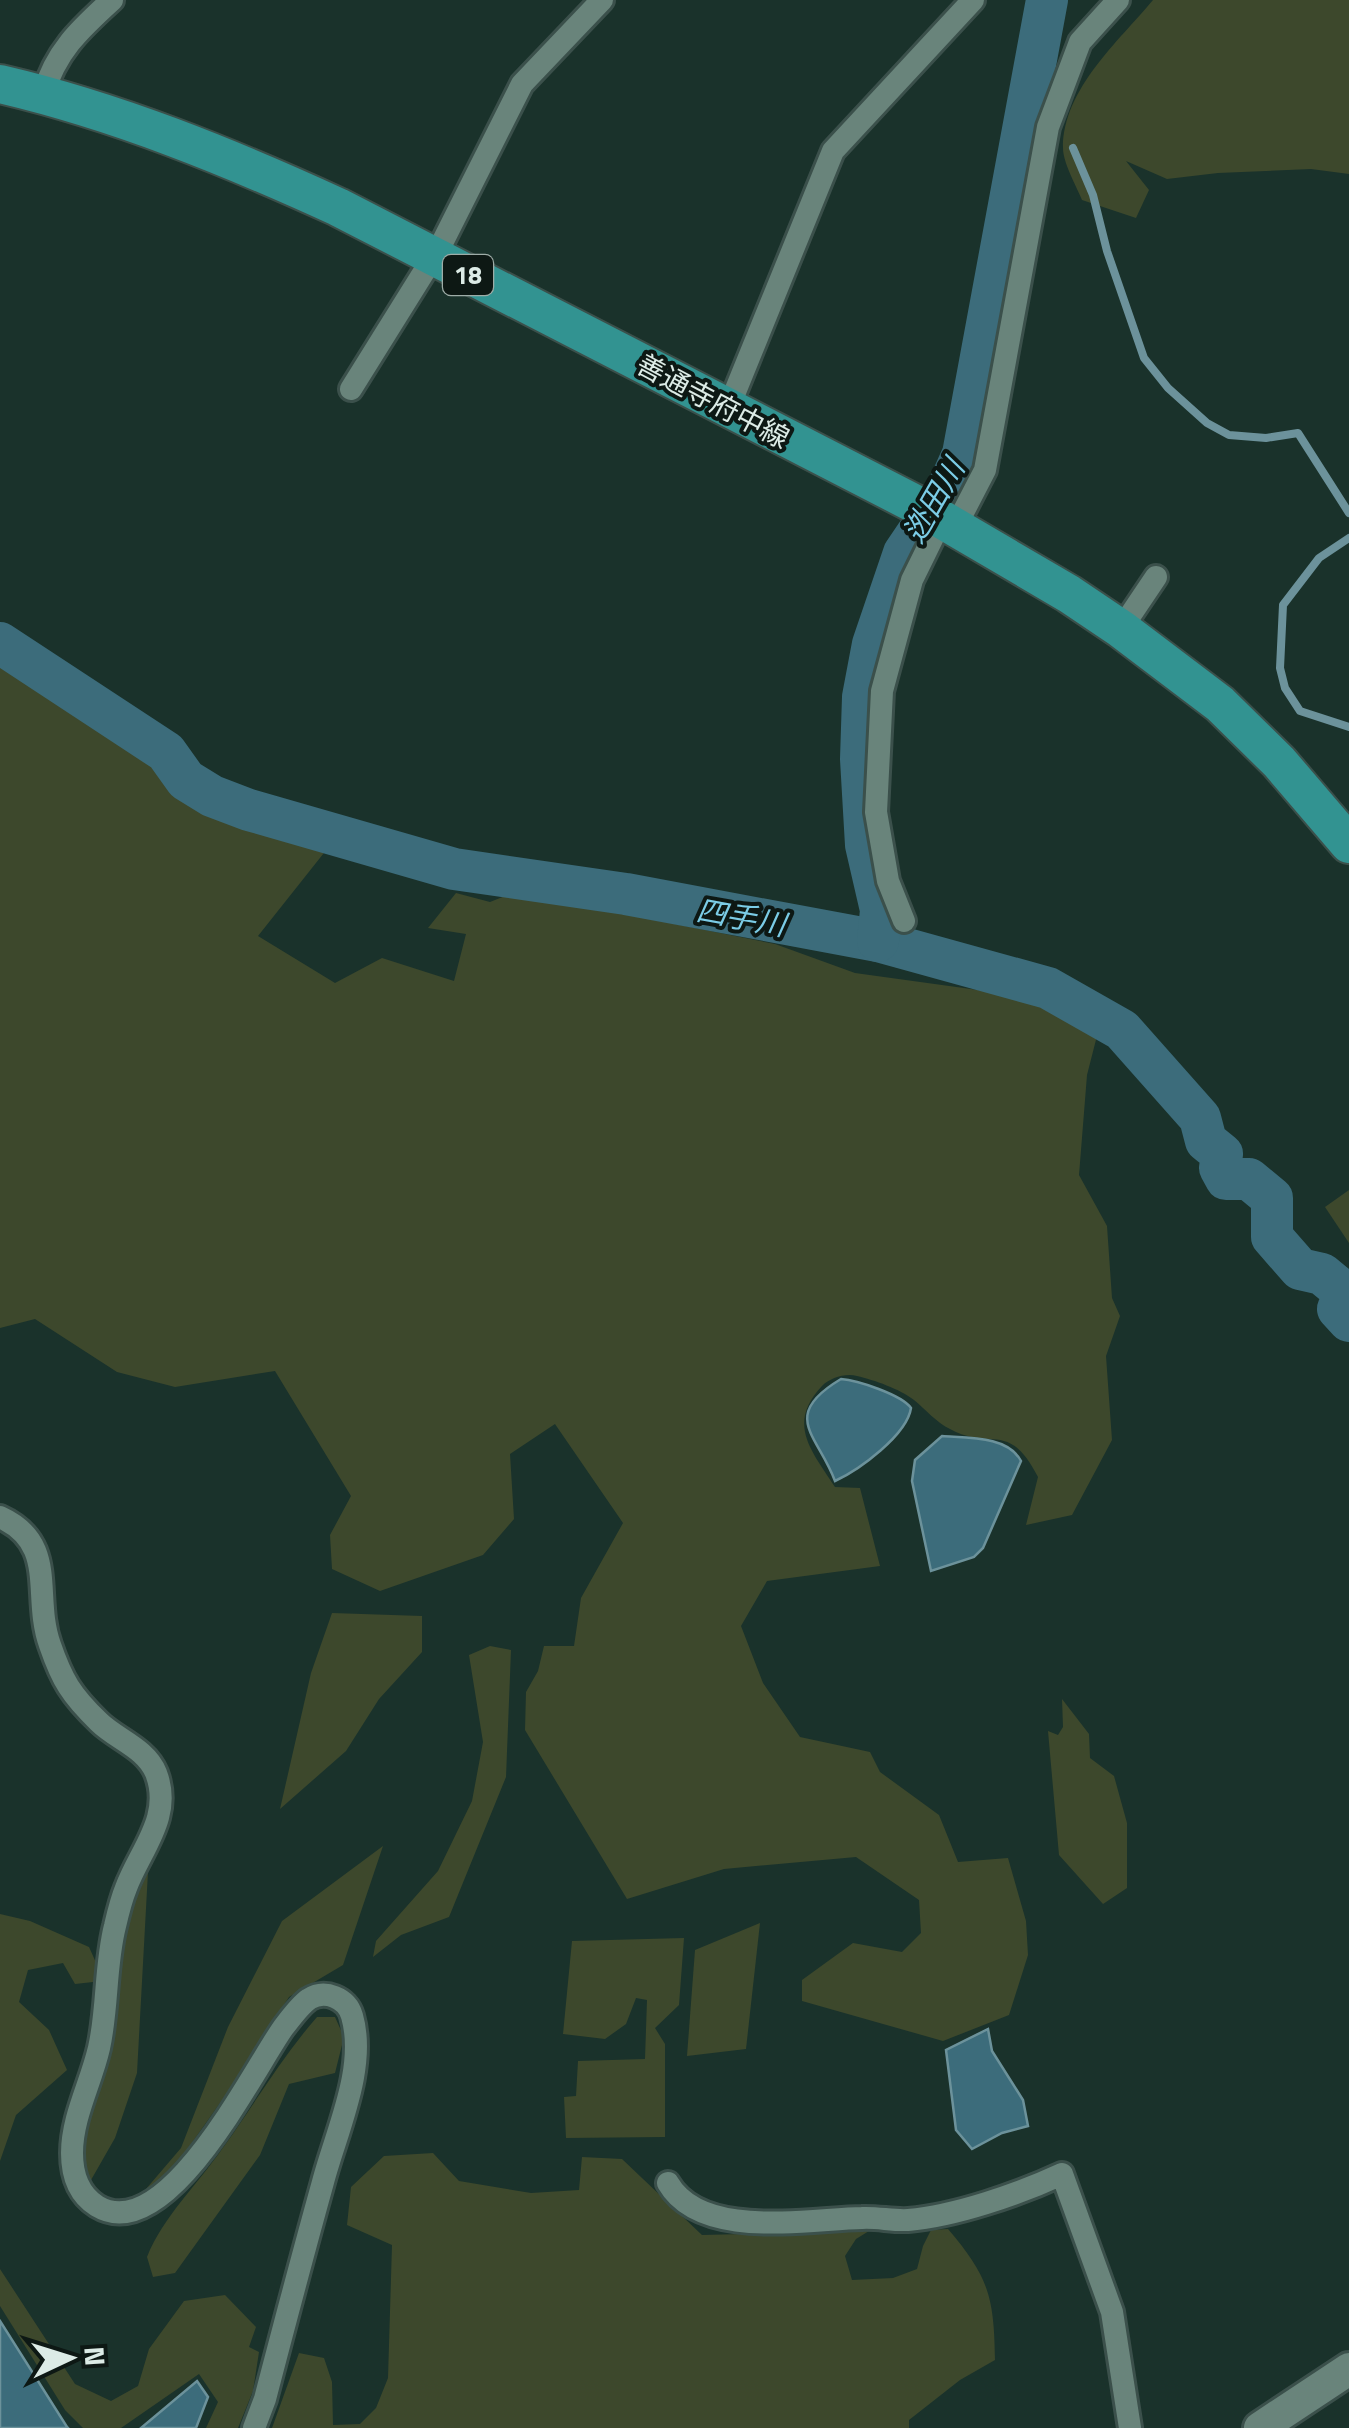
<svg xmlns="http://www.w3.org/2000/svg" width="1349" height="2428" font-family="'Titillium Web','Noto Sans JP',sans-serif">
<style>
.green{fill:#3d482c}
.water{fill:#3c6c7b;stroke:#6c929b;stroke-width:2.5}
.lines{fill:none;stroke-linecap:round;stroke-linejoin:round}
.stream{stroke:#6c929b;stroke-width:8}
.river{stroke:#3c6c7b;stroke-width:42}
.street-casing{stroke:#3b504b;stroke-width:28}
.secondary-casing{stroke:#3b504b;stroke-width:38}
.primary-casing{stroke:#3b504b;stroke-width:42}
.street{stroke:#69847b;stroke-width:22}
.secondary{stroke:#69847b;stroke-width:32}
.primary{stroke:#329391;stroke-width:38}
.labels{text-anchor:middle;stroke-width:8;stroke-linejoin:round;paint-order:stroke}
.shield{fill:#0d1814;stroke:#9eaca7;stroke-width:2.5}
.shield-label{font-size:25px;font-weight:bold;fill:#dcebe6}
.street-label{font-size:28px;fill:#dcebe6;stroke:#0d1814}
.water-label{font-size:30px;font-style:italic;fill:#7bcce6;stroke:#0d1814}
</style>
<rect width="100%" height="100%" fill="#1a322b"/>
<g class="green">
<path d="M 1153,0 L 1349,0 L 1349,174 L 1311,169 L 1218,173 L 1167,179 L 1126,161 L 1149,190 L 1136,218 L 1082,200 C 1076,185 1063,163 1063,148 C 1063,89 1119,41 1153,0 Z"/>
<path d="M 0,655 L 160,761 L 180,790 L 272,831 L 335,839 L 258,936 L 335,983 L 382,958 L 454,981 L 466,934 L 428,928 L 456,893 L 490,902 L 515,892 L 775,944 L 855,973 L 1043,999 L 1099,1028 L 1087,1075 L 1079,1175 L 1107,1226 L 1112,1298 L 1120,1316 L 1106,1356 L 1112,1440 L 1072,1515 L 1026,1525 L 1038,1477 C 1008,1419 993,1452 950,1429 C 937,1423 925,1409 914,1400 C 900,1389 874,1380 857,1376 C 845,1373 830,1378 822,1386 C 786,1424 812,1451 835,1487 L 860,1488 L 880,1566 L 767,1581 L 741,1626 L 763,1683 L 800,1737 L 870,1752 L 880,1772 L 939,1815 L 958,1862 L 1008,1858 L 1026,1921 L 1028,1955 L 1009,2015 L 943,2041 L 802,2001 L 802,1980 L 853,1943 L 902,1952 L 921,1933 L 919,1900 L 856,1857 L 724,1869 L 627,1899 L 525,1730 L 526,1692 L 538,1671 L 544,1646 L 574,1646 L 581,1598 L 623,1523 L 555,1424 L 510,1454 L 514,1519 L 483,1555 L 380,1591 L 332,1569 L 330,1535 L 351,1496 L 275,1371 L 175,1387 L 117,1372 L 35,1319 L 0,1328 Z"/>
<path d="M 1349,1190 L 1349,1243 L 1325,1207 Z"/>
<path d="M 332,1613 L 422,1616 L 422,1652 L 379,1699 L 346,1751 L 280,1809 L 311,1673 Z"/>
<path d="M 490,1646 L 511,1650 L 506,1777 L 449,1917 L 401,1935 L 373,1957 L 376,1941 L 438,1871 L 472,1801 L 483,1742 L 469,1655 Z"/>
<path d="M 1062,1699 L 1089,1734 L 1090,1758 L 1114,1776 L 1127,1823 L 1127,1888 L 1103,1904 L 1059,1855 L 1048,1731 L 1058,1735 L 1063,1727 Z"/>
<path d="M 383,1846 L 343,1965 L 289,1997 L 239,2076 L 170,2174 L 146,2189 L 181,2148 L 228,2027 L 282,1921 Z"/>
<path d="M 148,1872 L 137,2073 L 115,2138 L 91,2180 L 85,2177 L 82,2142 L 99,2085 L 130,1911 Z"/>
<path d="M 0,1914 L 30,1921 L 89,1947 L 98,1967 L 93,1982 L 75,1984 L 63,1963 L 28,1970 L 19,2002 L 49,2030 L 67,2070 L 16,2115 L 0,2161 Z"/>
<path d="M 760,1923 L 746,2049 L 687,2056 L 695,1950 Z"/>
<path d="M 684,1938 L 679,2005 L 655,2028 L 665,2044 L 665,2137 L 566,2138 L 564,2097 L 576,2096 L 578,2061 L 645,2059 L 647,2000 L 636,1998 L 626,2024 L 605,2039 L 563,2034 L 572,1941 Z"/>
<path d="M 317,2017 L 335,2017 L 344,2037 L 335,2073 L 289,2084 L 260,2155 L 175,2273 L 153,2277 L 147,2257 C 163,2217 197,2185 222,2149 C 254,2105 281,2058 317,2017 Z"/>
<path d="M 433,2153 L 459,2181 L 531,2193 L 579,2190 L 582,2157 L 622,2159 L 702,2235 L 869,2231 L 856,2239 L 845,2256 L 852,2280 L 893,2278 L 917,2269 L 923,2246 L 931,2230 L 948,2229 C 989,2277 994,2297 995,2360 L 960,2380 L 909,2420 L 909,2428 L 272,2428 L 299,2353 L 324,2358 L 332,2382 L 333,2425 L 360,2424 L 376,2408 L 388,2378 L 392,2245 L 347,2225 L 351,2187 L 384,2156 Z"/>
<path d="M 0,2269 L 75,2384 L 111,2401 L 138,2386 L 149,2349 L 184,2301 L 225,2295 L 256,2327 L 249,2347 L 259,2352 L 253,2391 L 238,2428 L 206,2428 L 218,2402 L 199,2374 L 121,2428 L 83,2428 L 65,2410 L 0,2306 Z"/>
</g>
<g class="water">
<path d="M 841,1379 C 857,1380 902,1395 911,1408 C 907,1435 859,1470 835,1481 C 818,1435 779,1416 841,1379 Z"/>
<path d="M 942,1436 C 968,1438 1008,1436 1021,1461 L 983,1548 L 974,1557 L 931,1571 L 912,1481 L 915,1460 Z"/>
<path d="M 988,2029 L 992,2051 L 1023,2100 L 1028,2126 L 1002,2133 L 972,2149 L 956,2130 L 946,2050 Z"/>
<path d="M 0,2321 L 67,2427 L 68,2428 L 0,2428 Z"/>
<path d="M 197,2381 L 208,2397 L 196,2428 L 141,2428 Z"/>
</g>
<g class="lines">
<g class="stream">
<path d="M 1023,122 L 1035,124"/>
<path d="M 1073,148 L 1093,195 L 1107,251 L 1144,358 L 1168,388 L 1207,423 L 1229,435 L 1266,438 L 1298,433 L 1349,513"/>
<path d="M 1349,538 L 1319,558 L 1283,605 L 1280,668 L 1285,688 L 1300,711 L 1349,727"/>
</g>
<g class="river">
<path d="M 0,643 L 166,752 L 186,780 L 212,796 L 249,810 L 454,869 L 626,894 L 878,941 L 1048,988 L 1122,1030 L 1200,1118 L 1206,1141 L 1222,1154 L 1220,1168 L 1226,1179 L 1249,1179 L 1272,1198 L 1272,1237 L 1300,1269 L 1322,1274 L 1345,1293 L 1338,1309 L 1349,1321"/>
<path d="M 878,941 L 881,910 L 866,845 L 861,759 L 863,697 L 873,644 L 904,553 L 948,488 L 963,454 L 1047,0"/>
</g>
<g class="street-casing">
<g id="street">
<path d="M 43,95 C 55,52 80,29 112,0"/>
<path d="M 351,389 L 442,243 L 522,84 L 602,0"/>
<path d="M 728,409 L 833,151 L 973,0"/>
<path d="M 956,526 L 985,470 L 1048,127 L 1080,42 L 1118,0"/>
<path d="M 1121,629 L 1156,577"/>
<path d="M 904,921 L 888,881 L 876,812 L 882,691 L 912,580 L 942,519"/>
<path d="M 0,1517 C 59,1544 32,1595 50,1645 C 62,1680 71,1695 99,1722 C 116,1739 146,1748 156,1773 C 173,1817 140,1850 126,1888 C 121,1900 118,1913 115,1926 C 105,1965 108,2008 99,2048 C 91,2083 72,2117 72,2153 C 72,2174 78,2194 97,2206 C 166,2248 252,2072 283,2028 C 290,2019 300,2005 309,1999 C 325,1989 347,1998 352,2016 C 367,2068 336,2132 323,2182 C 303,2254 284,2326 265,2399 L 254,2428"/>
<path d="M 668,2183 C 701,2240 807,2219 862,2218 C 877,2217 893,2221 908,2220 C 955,2216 1019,2194 1062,2174 L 1112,2312 L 1130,2428"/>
</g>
</g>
<g class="secondary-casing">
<path id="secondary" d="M 1260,2428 L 1349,2369"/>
</g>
<g class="primary-casing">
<path id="primary" d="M 0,84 C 116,111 229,157 338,207 L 919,506 L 1069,594 L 1121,629 L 1220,704 L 1279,762 L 1349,844"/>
</g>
<use href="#street" class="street"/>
<use href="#secondary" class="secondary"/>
<use href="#primary" class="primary"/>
</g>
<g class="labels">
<rect class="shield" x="443" y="255" width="50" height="40" rx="8"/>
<g class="shield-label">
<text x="468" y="284">18</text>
</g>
<g class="street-label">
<text transform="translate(713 401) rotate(28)" y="10">善通寺府中線</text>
</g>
<g class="water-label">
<text transform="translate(934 501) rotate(-60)" y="10">迯田川</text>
<text transform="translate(741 918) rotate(10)" y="10">四手川</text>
</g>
</g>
<g transform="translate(70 2358) rotate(86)" stroke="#0d1814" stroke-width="8" paint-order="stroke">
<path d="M0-8L18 38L0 25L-18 38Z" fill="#dcebe6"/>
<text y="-15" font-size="28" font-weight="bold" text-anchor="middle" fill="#dcebe6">N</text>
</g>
</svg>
